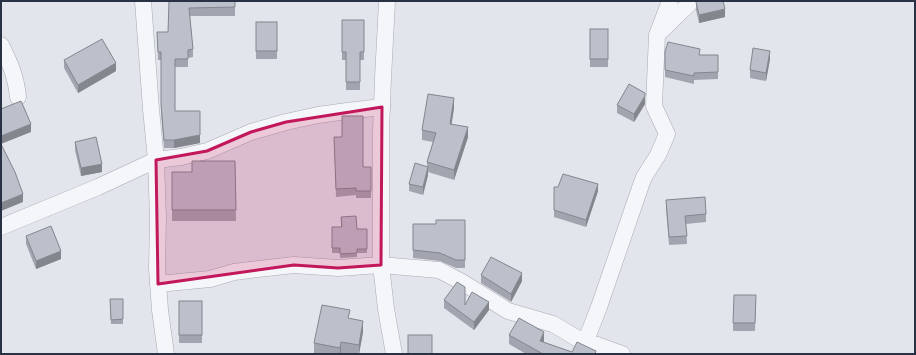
<svg xmlns="http://www.w3.org/2000/svg" width="916" height="355" font-family="'Exo 2',sans-serif">
<style>
.lines{fill:none;stroke-linecap:round;stroke-linejoin:round}
.street-casing{stroke:#a7abb6;stroke-width:17}
.street{stroke:#f5f6f9;stroke-width:16}
.wall{fill:#a2a5af}
.shaded-wall{fill:#84868e}
.building{fill:#bcc0cb;stroke:#84868e}
.marked{fill:#c2185b;fill-opacity:0.2;stroke:#c2185b;stroke-width:3;stroke-linejoin:round}
</style>
<rect width="100%" height="100%" fill="#e2e5eb"/>
<g class="lines">
<g class="street-casing">
<g id="street">
<path d="M 143,1 L 151,109 L 156,160 L 158,217 L 157,268 L 160,310 L 166,354"/>
<path d="M 387,1 L 383,78 L 381,132 L 381,265 L 386,309 L 394,354"/>
<path d="M 661,31 L 692,1"/>
<path d="M 1,45 C 10,63 16,76 18,97"/>
<path d="M 1,227 L 98,187 L 156,160 L 181,157 L 207,151 L 251,132 L 286,122 L 318,115 L 347,111 L 382,107"/>
<path d="M 158,284 L 210,279 L 234,272 L 250,270 L 294,265 L 338,268 L 381,265 L 439,270 L 462,282 L 508,311 L 553,324 L 585,343 L 597,345 L 622,354"/>
<path d="M 585,343 L 599,307 L 641,185 L 644,177 L 658,155 L 667,134 L 654,106 L 657,35 L 670,1"/>
</g>
</g>
<use href="#street" class="street"/>
</g>
<g class="wall">
<path d="M 169,1 L 235,1 L 235,16 L 190,16 L 193,49 L 193,57 L 188,58 L 188,67 L 175,67 L 175,111 L 200,143 L 174,148 L 164,148 L 161,112 L 161,60 L 158,60 L 157,32 L 168,32 Z"/>
<path d="M 696,2 L 725,17 L 699,23 L 696,10 Z"/>
<path d="M 342,20 L 364,20 L 364,60 L 360,60 L 360,90 L 346,90 L 346,60 L 342,60 Z"/>
<rect x="256" y="22" width="21" height="37"/>
<rect x="590" y="29" width="18" height="38"/>
<path d="M 700,55 L 718,55 L 718,79 L 694,80 L 694,84 L 665,77 L 665,70 Z"/>
<path d="M 770,59 L 766,81 L 750,78 L 750,70 Z"/>
<path d="M 64,60 L 116,71 L 78,93 L 64,68 Z"/>
<path d="M 645,93 L 645,104 L 634,122 L 617,113 L 617,105 Z"/>
<path d="M 454,108 L 451,125 L 468,137 L 454,180 L 428,172 L 428,175 L 423,195 L 409,191 L 409,184 L 427,166 L 427,162 L 433,142 L 422,140 L 422,130 Z"/>
<path d="M 334,137 L 363,167 L 371,167 L 371,198 L 356,198 L 356,195 L 336,197 Z"/>
<path d="M 75,142 L 102,172 L 81,176 L 75,150 Z"/>
<path d="M 235,161 L 236,221 L 172,221 L 172,172 L 192,172 Z"/>
<path d="M 554,187 L 598,191 L 586,227 L 554,217 Z"/>
<path d="M 666,200 L 706,214 L 706,222 L 686,224 L 687,244 L 669,245 L 666,208 Z"/>
<path d="M 341,217 L 357,229 L 367,229 L 367,253 L 357,253 L 357,257 L 340,258 L 340,253 L 332,253 L 332,227 L 341,227 Z"/>
<path d="M 465,220 L 465,268 L 456,268 L 440,261 L 413,258 L 413,224 L 436,224 Z"/>
<path d="M 26,236 L 61,259 L 36,269 L 26,244 Z"/>
<path d="M 481,275 L 522,281 L 511,302 L 481,283 Z"/>
<path d="M 110,299 L 123,299 L 123,324 L 111,324 Z"/>
<path d="M 444,300 L 465,305 L 489,310 L 474,330 L 444,308 Z"/>
<rect x="179" y="301" width="23" height="42"/>
<path d="M 756,303 L 755,331 L 733,331 L 733,323 Z"/>
<path d="M 350,319 L 363,332 L 359,354 L 345,354 L 341,353 L 341,354 L 314,354 L 314,343 Z"/>
<path d="M 509,335 L 544,342 L 572,352 L 596,354 L 526,354 L 509,344 Z"/>
</g>
<g class="shaded-wall">
<path d="M 725,9 L 725,17 L 699,23 L 699,15 Z"/>
<path d="M 770,51 L 770,59 L 766,81 L 766,73 Z"/>
<path d="M 116,63 L 116,71 L 78,93 L 78,85 Z"/>
<path d="M 645,96 L 645,104 L 634,122 L 634,114 Z"/>
<path d="M 454,98 L 454,108 L 450,135 L 450,124 Z"/>
<path d="M 31,124 L 31,132 L 1,144 L 1,136 Z"/>
<path d="M 468,127 L 468,137 L 454,180 L 454,170 Z"/>
<path d="M 200,135 L 200,143 L 174,148 L 174,140 Z"/>
<path d="M 102,164 L 102,172 L 81,176 L 81,168 Z"/>
<path d="M 428,167 L 428,175 L 423,195 L 423,187 Z"/>
<path d="M 598,184 L 598,191 L 586,227 L 586,220 Z"/>
<path d="M 23,194 L 23,202 L 1,211 L 1,203 Z"/>
<path d="M 61,251 L 61,259 L 36,269 L 36,261 Z"/>
<path d="M 522,273 L 522,281 L 511,302 L 511,294 Z"/>
<path d="M 489,302 L 489,310 L 474,330 L 474,322 Z"/>
<path d="M 363,321 L 363,332 L 359,354 L 359,345 Z"/>
<path d="M 544,332 L 544,342 L 540,341 Z"/>
<path d="M 341,342 L 341,354 L 340,354 L 340,348 Z"/>
</g>
<g class="building">
<path d="M 169,1 L 235,1 L 235,7 L 189,8 L 193,49 L 188,50 L 188,59 L 175,59 L 175,111 L 200,111 L 200,135 L 174,140 L 164,140 L 161,104 L 161,52 L 158,52 L 157,32 L 168,32 Z"/>
<path d="M 697,1 L 723,1 L 725,9 L 699,15 L 696,2 Z"/>
<path d="M 342,20 L 364,20 L 364,52 L 360,52 L 360,82 L 346,82 L 346,52 L 342,52 Z"/>
<rect x="256" y="22" width="21" height="29"/>
<rect x="590" y="29" width="18" height="30"/>
<path d="M 102,39 L 116,63 L 78,85 L 64,60 Z"/>
<path d="M 668,42 L 700,49 L 699,55 L 718,55 L 718,72 L 694,73 L 694,76 L 665,70 L 665,52 Z"/>
<path d="M 753,48 L 770,51 L 766,73 L 750,70 Z"/>
<path d="M 629,84 L 645,93 L 645,96 L 634,114 L 617,105 Z"/>
<path d="M 428,94 L 454,98 L 450,124 L 468,127 L 454,170 L 427,162 L 436,133 L 422,130 Z"/>
<path d="M 21,101 L 31,124 L 1,136 L 1,109 Z"/>
<path d="M 342,116 L 363,116 L 363,167 L 371,167 L 371,191 L 356,191 L 356,188 L 336,189 L 334,137 L 342,137 Z"/>
<path d="M 96,137 L 102,164 L 81,168 L 75,142 Z"/>
<path d="M 1,144 L 15,172 L 23,194 L 1,203 Z"/>
<path d="M 192,161 L 235,161 L 236,210 L 172,210 L 172,172 L 192,172 Z"/>
<path d="M 415,163 L 428,167 L 423,187 L 409,184 Z"/>
<path d="M 563,174 L 598,184 L 586,220 L 554,210 L 554,187 L 558,187 Z"/>
<path d="M 705,197 L 706,214 L 685,216 L 687,236 L 669,237 L 666,200 Z"/>
<path d="M 356,216 L 357,229 L 367,229 L 367,249 L 357,249 L 357,253 L 340,254 L 340,248 L 332,248 L 332,227 L 342,227 L 341,217 Z"/>
<path d="M 436,220 L 465,220 L 465,260 L 456,260 L 440,253 L 413,250 L 413,224 L 436,224 Z"/>
<path d="M 51,226 L 61,251 L 36,261 L 26,236 Z"/>
<path d="M 491,257 L 522,273 L 511,294 L 481,275 Z"/>
<path d="M 457,282 L 465,287 L 465,305 L 472,292 L 489,302 L 474,322 L 444,300 Z"/>
<path d="M 734,295 L 756,295 L 755,323 L 733,323 Z"/>
<path d="M 110,299 L 123,299 L 123,319 L 111,320 Z"/>
<rect x="179" y="301" width="23" height="34"/>
<path d="M 322,305 L 350,310 L 348,318 L 363,321 L 359,345 L 341,342 L 340,348 L 314,343 Z"/>
<path d="M 519,318 L 544,332 L 540,341 L 572,352 L 577,342 L 596,351 L 595,354 L 543,354 L 509,335 Z"/>
<rect x="408" y="335" width="24" height="19"/>
</g>
<path class="marked" d="M 382,107 L 381,265 L 338,268 L 294,265 L 158,284 L 156,160 L 207,151 L 251,132 L 286,122 Z"/>
<rect width="916" height="355" fill="none" stroke="#293144" stroke-width="4"/>
</svg>
